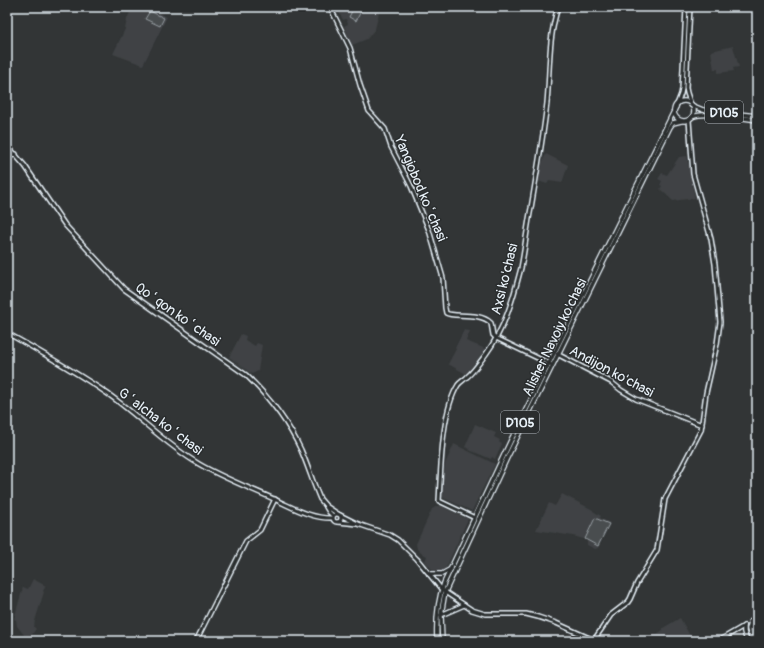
<svg xmlns="http://www.w3.org/2000/svg" width="764" height="648" font-family="Pangolin,sans-serif">
<style>
.built{fill:#3f4244}
.green{fill:#494d4f;stroke:#989fa4}
.lines{fill:none;stroke-linecap:round;stroke-linejoin:round}
.secondary-casing{stroke:#e8f1f8;stroke-width:6}
.primary-casing{stroke:#e8f1f8;stroke-width:6}
.secondary{stroke:#2a2d2e;stroke-width:3}
.primary{stroke:#2a2d2e;stroke-width:3.5}
.labels{text-anchor:middle;stroke-width:3;stroke-linejoin:round;paint-order:stroke}
.shield{fill:#2a2d2e;stroke:#afb6bb;stroke-width:1}
.shield-label{font-size:13px;font-weight:bold;fill:#e8f1f8}
.street-label{font-size:14px;fill:#e8f1f8;stroke:#2a2d2e}
</style>
<rect width="100%" height="100%" fill="#323536"/>
<filter id="ink" filterUnits="userSpaceOnUse"><feTurbulence type="fractalNoise" baseFrequency=".025" numOctaves="2"/><feDisplacementMap in="SourceGraphic" scale="8" xChannelSelector="R" yChannelSelector="G"/><feConvolveMatrix kernelMatrix="1 2 1 2 8 2 1 2 1" color-interpolation-filters="sRGB"/></filter>
<g filter="url(#ink)">
<g class="built">
<path d="M 132,7 L 146,7 L 167,17 L 143,65 L 113,54 L 125,29 L 127,19 Z"/>
<path d="M 336,7 L 377,7 L 380,9 L 375,29 L 367,39 L 352,45 L 344,26 L 348,24 L 346,19 L 343,20 Z"/>
<path d="M 733,46 L 739,67 L 733,68 L 734,71 L 718,73 L 718,69 L 714,70 L 711,51 Z"/>
<path d="M 546,154 L 568,165 L 562,183 L 549,181 L 547,184 L 538,181 L 539,168 Z"/>
<path d="M 687,156 L 695,198 L 673,201 L 660,189 L 662,186 L 660,185 L 662,181 L 658,179 L 662,173 L 667,175 L 679,157 Z"/>
<path d="M 464,330 L 470,331 L 466,341 L 486,349 L 466,374 L 448,364 L 456,349 L 455,348 Z"/>
<path d="M 241,334 L 246,336 L 245,340 L 255,346 L 257,343 L 262,345 L 258,371 L 252,374 L 229,357 Z"/>
<path d="M 475,424 L 496,433 L 494,437 L 500,440 L 499,442 L 502,444 L 495,459 L 492,457 L 491,459 L 469,450 L 470,449 L 465,447 Z"/>
<path d="M 454,444 L 495,464 L 472,511 L 441,497 L 445,464 Z"/>
<path d="M 562,494 L 593,510 L 593,511 L 601,516 L 600,518 L 610,523 L 598,548 L 595,549 L 587,545 L 587,540 L 573,536 L 536,530 L 549,503 L 555,506 Z"/>
<path d="M 437,506 L 441,506 L 468,519 L 446,568 L 444,571 L 433,571 L 425,561 L 427,556 L 421,553 L 417,549 L 416,544 L 432,509 Z"/>
<path d="M 33,579 L 46,586 L 43,591 L 44,592 L 35,621 L 34,627 L 36,629 L 28,640 L 17,626 L 16,620 L 14,619 L 23,587 L 28,589 Z"/>
<path d="M 680,618 L 693,641 L 650,641 L 650,637 L 654,636 L 663,630 L 663,628 Z"/>
</g>
<g class="green">
<path d="M 354,7 L 363,7 L 356,21 L 349,17 Z"/>
<path d="M 150,11 L 164,18 L 160,26 L 145,19 Z"/>
<path d="M 595,518 L 609,524 L 598,546 L 585,539 Z"/>
</g>
<g class="lines">
<g class="secondary-casing">
<g id="secondary">
<path d="M 330,7 L 350,48 L 360,85 L 369,111 L 385,129 L 391,147 L 411,186 L 429,230 L 443,278 L 445,308 L 446,313 C 453,318 479,311 491,323 L 493,335 L 496,338 L 552,365"/>
<path d="M 690,7 L 686,88 L 687,93 L 691,105"/>
<path d="M 676,107 L 681,94 L 682,89 L 686,7"/>
<path d="M 7,145 L 25,166 L 65,225 L 124,289 L 246,375 C 268,396 288,422 301,450 C 308,466 313,483 320,499 L 326,506 L 338,514"/>
<path d="M 7,162 L 11,156 L 16,154"/>
<path d="M 7,333 C 41,352 76,372 108,394 C 139,416 166,445 199,464 C 223,478 250,488 276,500 C 294,508 312,519 333,518"/>
<path d="M 557,354 L 611,382 L 621,390 L 636,399 L 702,425"/>
<path d="M 326,507 L 329,512 L 333,516"/>
<circle cx="337" cy="518" r="4"/>
<path d="M 340,515 L 358,524 L 390,535 L 398,540 L 417,559 L 442,590 L 472,610 L 485,614 L 526,614 L 538,617 L 556,623 L 596,641"/>
<path d="M 475,518 L 439,501 C 441,470 441,412 458,385 C 460,382 464,380 467,377 C 474,371 480,362 486,354 C 505,328 513,299 521,268 C 525,248 527,228 531,208 C 537,173 543,138 547,103 C 550,71 548,38 558,7"/>
<path d="M 338,522 L 358,524"/>
<path d="M 594,640 L 611,615 L 628,602 L 630,599 L 637,583 L 657,550 L 665,499 L 701,430 L 706,393 L 717,344 L 720,322 L 715,264 L 711,239 L 693,174 L 689,120"/>
<path d="M 196,641 L 246,541 L 260,530 L 275,499"/>
<path d="M 718,641 L 744,626"/>
</g>
</g>
<g class="primary-casing">
<g id="primary">
<circle cx="684" cy="111" r="10"/>
<path d="M 691,105 L 703,110 L 757,116"/>
<path d="M 692,117 C 705,111 741,118 757,120"/>
<path d="M 429,574 L 442,574 L 451,569"/>
<path d="M 441,615 L 464,605"/>
<path d="M 750,622 L 757,618"/>
<path d="M 751,622 L 749,629 L 752,641"/>
<path d="M 744,626 L 744,632 L 747,641"/>
<path d="M 437,641 C 436,621 437,602 444,583 L 511,440 L 676,107"/>
<path d="M 442,641 L 441,615 L 445,592 L 506,460 L 670,127 L 673,123 L 681,121"/>
</g>
</g>
<use href="#secondary" class="secondary"/>
<use href="#primary" class="primary"/>
</g>
</g>
<g class="labels">
<g class="shield">
<rect x="705" y="101" width="38" height="22" rx="3"/>
<rect x="501" y="411" width="38" height="22" rx="3"/>
</g>
<g class="shield-label">
<text x="724" y="117">D105</text>
<text x="520" y="427">D105</text>
</g>
<g class="street-label">
<text transform="translate(421 188) rotate(67)" y="5">Yangiobod koʻchasi</text>
<text transform="translate(504 279) rotate(-76)" y="5">Axsi ko'chasi</text>
<text transform="translate(178 314) rotate(35)" y="5">Qoʻqon koʻchasi</text>
<text transform="translate(554 337) rotate(-64)" y="5">Alisher Navoiy ko'chasi</text>
<text transform="translate(612 371) rotate(28)" y="5">Andijon ko'chasi</text>
<text transform="translate(161 421) rotate(37)" y="5">Gʻalcha koʻchasi</text>
</g>
</g>
<rect width="764" height="648" fill="none" stroke="#2a2d2e" stroke-width="24"/>
<rect x="12" y="12" width="740" height="624" fill="none" stroke="#e8f1f8" stroke-width="1.5" filter="url(#ink)"/>
</svg>
